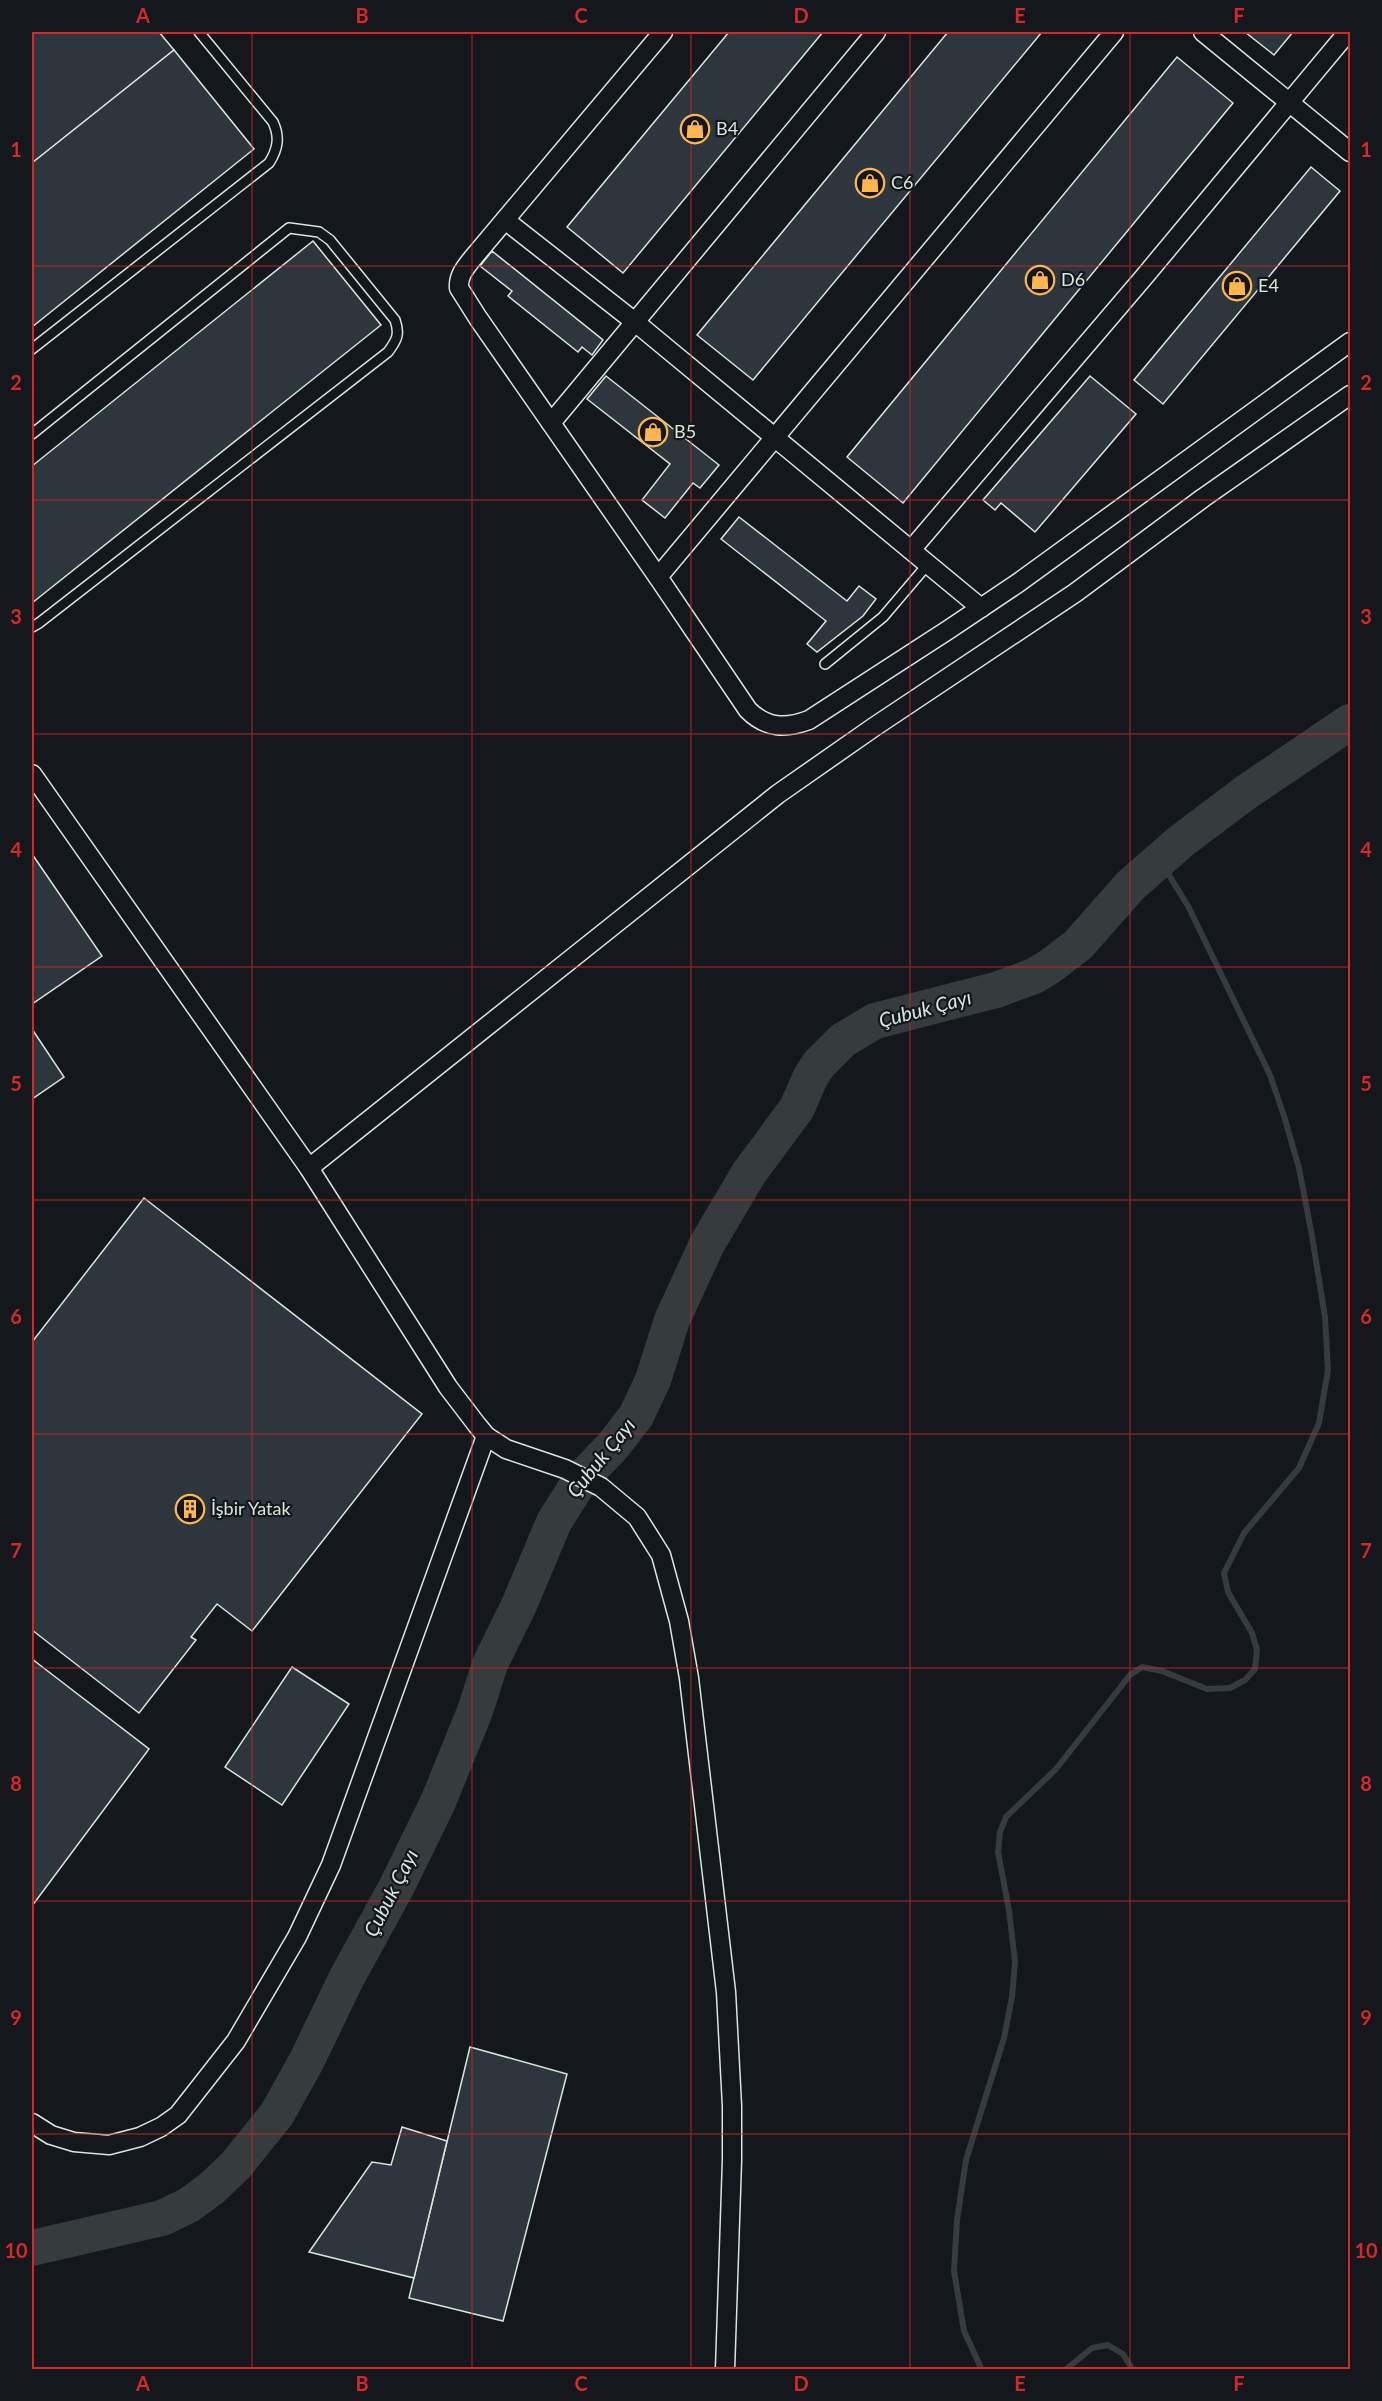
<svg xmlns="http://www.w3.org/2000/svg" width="1382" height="2401" font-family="Lato,sans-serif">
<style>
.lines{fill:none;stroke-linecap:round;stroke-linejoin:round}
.stream{stroke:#363b3e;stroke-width:6}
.river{stroke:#363b3e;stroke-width:36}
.building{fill:#2c363c;stroke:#d8e6dc;stroke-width:1.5}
.service-casing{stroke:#d8e6dc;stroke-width:12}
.minor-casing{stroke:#d8e6dc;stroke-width:21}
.service{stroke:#14181c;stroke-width:9}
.minor{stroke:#14181c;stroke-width:18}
.grid{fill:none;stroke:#d62828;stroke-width:1.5;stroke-opacity:0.55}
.labels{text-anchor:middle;stroke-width:4.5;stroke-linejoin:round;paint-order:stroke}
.poi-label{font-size:18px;fill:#d8e6dc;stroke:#14181c;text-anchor:start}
.water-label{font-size:20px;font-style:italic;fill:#d8e6dc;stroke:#14181c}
.neatline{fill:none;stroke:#d62828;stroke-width:2}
.grid-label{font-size:20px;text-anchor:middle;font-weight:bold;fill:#d62828}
</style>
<rect width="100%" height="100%" fill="#14181c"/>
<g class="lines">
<g class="stream">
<path d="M 982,2370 L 964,2331 L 954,2271 L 957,2220 L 966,2160 L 1004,2038 L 1012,1997 L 1015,1962 L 1009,1910 L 998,1852 L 1000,1832 L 1006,1817 L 1056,1769 L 1130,1675 L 1142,1667 L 1162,1671 L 1207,1689 L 1230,1688 L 1245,1680 L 1255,1669 L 1257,1650 L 1252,1633 L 1228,1592 L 1224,1573 L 1244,1533 L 1299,1468 L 1319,1423 L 1328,1370 L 1325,1317 L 1312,1236 L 1299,1168 L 1284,1116 L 1270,1075 L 1188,906 L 1159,859"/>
<path d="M 1065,2370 L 1092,2348 L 1108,2345 L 1123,2354 L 1133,2370"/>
</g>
<path class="river" d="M 32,2248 L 162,2218 L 189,2205 L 212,2188 L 236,2165 L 277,2114 L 307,2060 L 346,1979 L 397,1886 L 438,1802 L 475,1711 L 490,1664 L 519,1605 L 554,1522 L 581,1479 L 612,1447 L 636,1416 L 653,1380 L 672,1320 L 707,1244 L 749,1173 L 797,1108 L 810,1078 L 819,1064 L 843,1040 L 875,1021 L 996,990 L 1034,976 L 1049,967 L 1078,945 L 1130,886 L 1180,842 L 1245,793 L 1350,722"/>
</g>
<g class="building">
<path d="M 32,32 L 159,32 L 174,50 L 32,163 Z"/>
<path d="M 729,32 L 823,32 L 623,273 L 567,227 Z"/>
<path d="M 948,32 L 1042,32 L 753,380 L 697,335 Z"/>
<path d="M 1245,32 L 1293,32 L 1274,55 Z"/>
<path d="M 174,50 L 254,149 L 32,327 L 32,163 Z"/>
<path d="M 1177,57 L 1233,103 L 903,503 L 847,457 Z"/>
<path d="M 1311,167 L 1340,191 L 1163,404 L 1134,380 Z"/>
<path d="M 313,241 L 381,325 L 32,603 L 32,466 Z"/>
<path d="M 492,251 L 603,340 L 592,355 L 582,347 L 578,352 L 508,296 L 512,291 L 480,266 Z"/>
<path d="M 606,376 L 719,465 L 700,488 L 693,483 L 665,518 L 642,500 L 670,464 L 587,399 Z"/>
<path d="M 1090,376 L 1136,414 L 1035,532 L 1001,503 L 995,510 L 983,500 Z"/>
<path d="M 739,517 L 847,601 L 859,586 L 876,599 L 863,616 L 817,652 L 807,644 L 826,621 L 721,539 Z"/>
<path d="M 32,854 L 102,956 L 32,1004 Z"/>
<path d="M 32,1029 L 64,1077 L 32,1099 Z"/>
<path d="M 144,1198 L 422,1414 L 252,1631 L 217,1604 L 191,1637 L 196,1640 L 139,1713 L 32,1630 L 32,1342 Z"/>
<path d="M 32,1659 L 149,1749 L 32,1906 Z"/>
<path d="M 292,1667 L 349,1704 L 282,1805 L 225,1767 Z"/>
<path d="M 470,2047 L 567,2074 L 503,2321 L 409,2298 Z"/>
<path d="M 402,2127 L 447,2141 L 414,2278 L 309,2252 L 372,2162 L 391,2165 Z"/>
</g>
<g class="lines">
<g class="service-casing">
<g id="service">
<path d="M 32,349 L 269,163 C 278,149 280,137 273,122 L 199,32"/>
<path d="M 32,434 L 289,228 L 319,232 L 330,240 L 395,320 C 400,334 397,340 388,352 L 39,623 L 32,627"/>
<path d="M 825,664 L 883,617 L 928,564"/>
</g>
</g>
<g class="minor-casing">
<g id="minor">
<path d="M 663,32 L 472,259 C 465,268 458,276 459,288 L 478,318 L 658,577 L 748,710 C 766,728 785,729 809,720 L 948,630 L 1018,583 L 1350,342"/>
<path d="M 1203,32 L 1350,152"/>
<path d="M 505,220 L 635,322 L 981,608"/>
<path d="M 551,423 L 876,32"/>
<path d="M 911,550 L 1144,277 L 1348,32"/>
<path d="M 658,577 L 1114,32"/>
<path d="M 32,774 L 309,1168 L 448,1387 L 477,1425 L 486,1436 L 506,1449 L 565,1469 L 601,1487 L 637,1517 L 661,1555 L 679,1621 L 689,1678 L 726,1992 L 732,2106 L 732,2160 L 725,2370"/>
<path d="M 309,1168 L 778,794 L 874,727 L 1075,593 L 1203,498 L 1350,395"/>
<path d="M 32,2123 L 51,2135 L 74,2142 L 109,2145 L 140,2137 L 161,2127 L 178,2115 L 236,2041 L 297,1937 L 331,1865 L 486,1436"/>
</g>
</g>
<use href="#service" class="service"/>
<use href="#minor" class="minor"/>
</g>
<path class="grid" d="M 252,32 L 252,2370M 472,32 L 472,2370M 691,32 L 691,2370M 910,32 L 910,2370M 1130,32 L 1130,2370M 32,266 L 1350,266M 32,500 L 1350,500M 32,734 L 1350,734M 32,967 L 1350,967M 32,1200 L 1350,1200M 32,1434 L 1350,1434M 32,1668 L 1350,1668M 32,1901 L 1350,1901M 32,2134 L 1350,2134"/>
<defs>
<g id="shop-ring" transform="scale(1.5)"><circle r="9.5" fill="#14181c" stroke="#ffb74d" stroke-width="1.5"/><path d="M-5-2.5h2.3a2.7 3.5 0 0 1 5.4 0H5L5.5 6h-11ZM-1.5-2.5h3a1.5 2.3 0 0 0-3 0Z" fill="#ffb74d"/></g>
<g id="building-ring" transform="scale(1.5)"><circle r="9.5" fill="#14181c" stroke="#ffb74d" stroke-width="1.5"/><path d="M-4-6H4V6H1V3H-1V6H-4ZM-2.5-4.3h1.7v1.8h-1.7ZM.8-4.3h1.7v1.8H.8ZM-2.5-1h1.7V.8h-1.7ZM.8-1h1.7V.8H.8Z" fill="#ffb74d"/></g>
</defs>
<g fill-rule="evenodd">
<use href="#shop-ring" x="695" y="129"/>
<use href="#shop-ring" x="870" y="183"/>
<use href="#shop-ring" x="1040" y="280"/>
<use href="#shop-ring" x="1237" y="286"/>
<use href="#shop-ring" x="653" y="432"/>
<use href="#building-ring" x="190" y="1509"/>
</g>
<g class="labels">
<g class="poi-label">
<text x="716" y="135">B4</text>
<text x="891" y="189">C6</text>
<text x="1061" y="286">D6</text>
<text x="1258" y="292">E4</text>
<text x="674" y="438">B5</text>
<text x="211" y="1515">İşbir Yatak</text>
</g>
<g class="water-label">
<text transform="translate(925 1009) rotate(-15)" y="7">Çubuk Çayı</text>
<text transform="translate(601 1458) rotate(-51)" y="7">Çubuk Çayı</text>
<text transform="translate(391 1893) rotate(-63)" y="7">Çubuk Çayı</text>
</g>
</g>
<rect width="1382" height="2401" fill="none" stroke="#14181c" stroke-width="66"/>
<rect x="33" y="33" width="1316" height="2335" class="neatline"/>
<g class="grid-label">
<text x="143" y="23">A</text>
<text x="362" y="23">B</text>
<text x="581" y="23">C</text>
<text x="801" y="23">D</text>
<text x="1020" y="23">E</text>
<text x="1239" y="23">F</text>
<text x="16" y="157">1</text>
<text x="1366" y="157">1</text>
<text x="16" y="390">2</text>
<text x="1366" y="390">2</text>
<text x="16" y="624">3</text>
<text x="1366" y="624">3</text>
<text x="16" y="857">4</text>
<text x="1366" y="857">4</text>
<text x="16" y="1091">5</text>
<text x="1366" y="1091">5</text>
<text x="16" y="1324">6</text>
<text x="1366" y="1324">6</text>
<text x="16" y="1558">7</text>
<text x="1366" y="1558">7</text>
<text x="16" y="1791">8</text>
<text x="1366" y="1791">8</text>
<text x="16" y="2025">9</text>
<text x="1366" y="2025">9</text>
<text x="16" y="2258">10</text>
<text x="1366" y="2258">10</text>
<text x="143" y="2391">A</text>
<text x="362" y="2391">B</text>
<text x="581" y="2391">C</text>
<text x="801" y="2391">D</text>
<text x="1020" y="2391">E</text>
<text x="1239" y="2391">F</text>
</g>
</svg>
